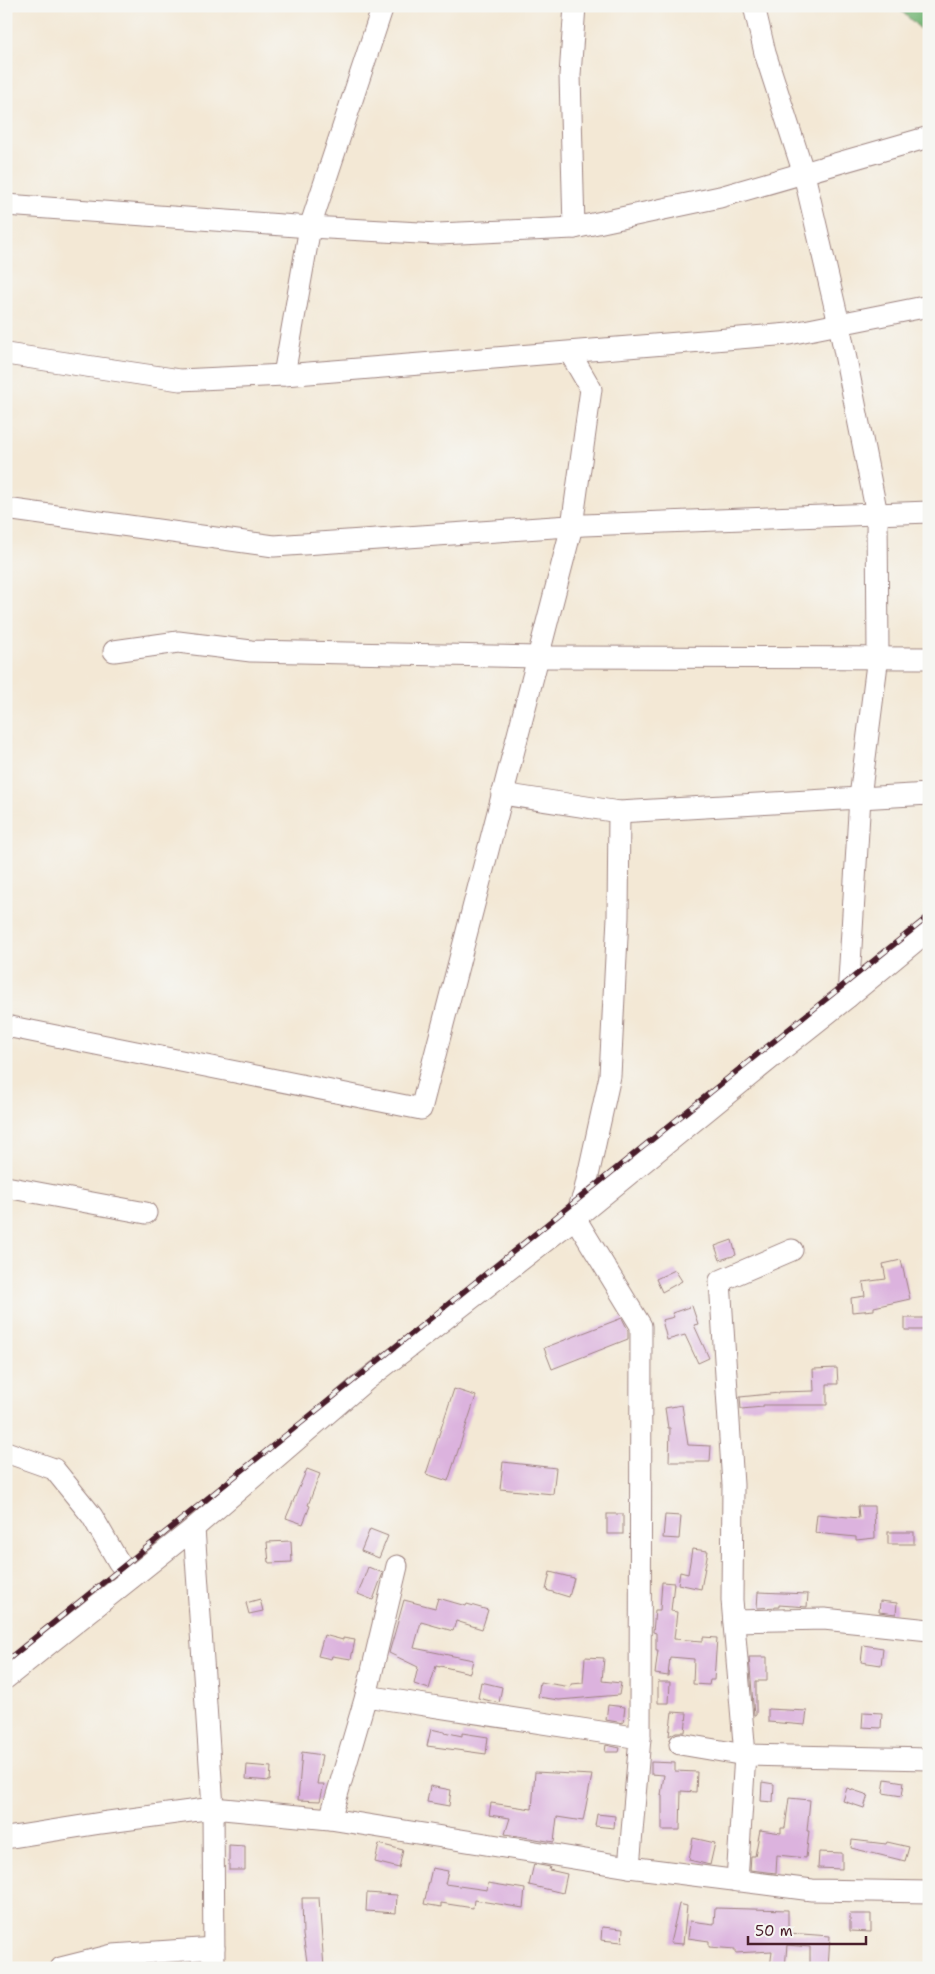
<svg xmlns="http://www.w3.org/2000/svg" width="935" height="1974" font-family="'Shantell Sans',sans-serif">
<style>
.forest{fill:url(#forest-firs);stroke:#626c52}
.building{fill:#dcb3de}
.lines{fill:none;stroke-linecap:round;stroke-linejoin:round}
.minor-casing{stroke:#9e8480;stroke-width:23}
.minor{stroke:#fff;stroke-width:21}
.rail-casing{stroke:#4a1f2b;stroke-width:5.5}
.rail{stroke:#f6f6f2;stroke-width:4;stroke-dasharray:11;stroke-linecap:butt}
</style>
<defs>
<pattern id="forest-firs" width="22" height="20" patternUnits="userSpaceOnUse" patternTransform="scale(1.25)"><rect width="22" height="20" fill="#79b87a"/><path d="M5 1l3.5 6h-7zM16 11l3.5 6h-7z" fill="#659564"/></pattern>
</defs>
<rect width="100%" height="100%" fill="#f6f6f2"/>
<filter id="ink" filterUnits="userSpaceOnUse"><feTurbulence type="fractalNoise" baseFrequency=".02" numOctaves="2"/><feDisplacementMap in="SourceGraphic" scale="10" xChannelSelector="R" yChannelSelector="G"/><feConvolveMatrix kernelMatrix="1 2 1 2 8 2 1 2 1" color-interpolation-filters="sRGB"/></filter>
<filter id="wash" filterUnits="userSpaceOnUse"><feTurbulence type="fractalNoise" baseFrequency=".0096" numOctaves="4" result="noise"/><feDisplacementMap in="SourceGraphic" scale="20" xChannelSelector="R" yChannelSelector="G"/><feGaussianBlur stdDeviation="1.12" result="paint"/><feColorMatrix in="noise" values="0 0 0 0 0 0 0 0 0 0 0 0 0 0 0 0 0 1.4 0 .05"/><feComposite in="paint" operator="in"/></filter>
<g filter="url(#wash)">
<rect width="100%" height="100%" fill="#f3e8d5"/>
<path class="forest" d="M 896,6 L 929,6 L 929,37 Z"/>
<g id="blocks">
<g class="building">
<path d="M 732,1240 L 736,1255 L 720,1260 L 715,1246 Z"/>
<path d="M 901,1260 L 910,1299 L 874,1307 L 874,1310 L 852,1312 L 851,1298 L 865,1296 L 863,1282 L 886,1279 L 883,1264 Z"/>
<path d="M 675,1270 L 682,1281 L 662,1292 L 656,1279 Z"/>
<path d="M 692,1306 L 698,1324 L 694,1325 L 709,1358 L 698,1363 L 685,1335 L 667,1340 L 662,1320 L 674,1317 L 672,1313 Z"/>
<path d="M 622,1318 L 628,1330 L 628,1339 L 552,1369 L 544,1348 Z"/>
<rect x="905" y="1318" width="24" height="12"/>
<path d="M 837,1368 L 838,1384 L 827,1384 L 827,1405 L 763,1405 L 763,1407 L 741,1409 L 740,1397 L 779,1393 L 779,1392 L 814,1391 L 813,1369 Z"/>
<path d="M 454,1389 L 476,1396 L 448,1481 L 426,1474 Z"/>
<path d="M 682,1405 L 688,1445 L 711,1446 L 710,1462 L 669,1462 L 670,1428 L 668,1428 L 665,1408 Z"/>
<path d="M 503,1462 L 556,1468 L 553,1494 L 500,1489 Z"/>
<path d="M 307,1469 L 320,1474 L 308,1505 L 310,1506 L 303,1524 L 286,1518 Z"/>
<path d="M 858,1506 L 874,1506 L 875,1538 L 856,1540 L 856,1537 L 815,1533 L 817,1514 L 859,1518 Z"/>
<rect x="607" y="1514" width="16" height="20"/>
<path d="M 665,1515 L 681,1516 L 679,1539 L 663,1538 Z"/>
<path d="M 370,1529 L 388,1536 L 379,1558 L 361,1551 Z"/>
<rect x="888" y="1532" width="26" height="12"/>
<path d="M 291,1541 L 292,1562 L 269,1563 L 267,1542 Z"/>
<path d="M 692,1549 L 708,1551 L 701,1589 L 678,1584 L 680,1572 L 688,1574 Z"/>
<path d="M 368,1567 L 383,1573 L 373,1600 L 358,1594 Z"/>
<path d="M 550,1572 L 574,1578 L 569,1597 L 546,1590 Z"/>
<path d="M 662,1582 L 674,1583 L 671,1611 L 677,1612 L 674,1639 L 703,1641 L 703,1637 L 717,1638 L 714,1680 L 710,1680 L 709,1685 L 693,1684 L 694,1659 L 670,1657 L 668,1676 L 655,1674 L 658,1650 L 656,1650 L 656,1633 L 653,1632 L 655,1610 L 660,1610 Z"/>
<path d="M 758,1592 L 808,1594 L 807,1607 L 779,1605 L 779,1607 L 757,1608 Z"/>
<path d="M 438,1598 L 466,1606 L 467,1604 L 488,1610 L 482,1629 L 456,1621 L 453,1631 L 421,1622 L 414,1648 L 473,1660 L 470,1673 L 440,1666 L 440,1667 L 436,1666 L 429,1689 L 414,1684 L 418,1667 L 389,1653 L 404,1600 L 435,1608 Z"/>
<path d="M 260,1599 L 263,1611 L 249,1614 L 246,1603 Z"/>
<path d="M 880,1601 L 897,1603 L 896,1614 L 879,1612 Z"/>
<path d="M 324,1635 L 343,1640 L 343,1638 L 355,1640 L 351,1659 L 332,1656 L 331,1659 L 318,1656 Z"/>
<path d="M 863,1645 L 883,1648 L 881,1665 L 861,1662 Z"/>
<path d="M 585,1657 L 604,1658 L 602,1681 L 621,1683 L 619,1695 L 559,1700 L 538,1697 L 540,1682 L 571,1687 L 571,1684 L 583,1683 Z"/>
<path d="M 749,1657 L 767,1657 L 767,1681 L 756,1681 L 756,1715 L 754,1715 Z"/>
<path d="M 481,1682 L 502,1687 L 499,1703 L 478,1698 Z"/>
<path d="M 658,1682 L 670,1682 L 669,1703 L 658,1703 Z"/>
<path d="M 608,1705 L 625,1707 L 623,1723 L 606,1720 Z"/>
<path d="M 768,1709 L 807,1711 L 805,1725 L 768,1722 Z"/>
<path d="M 672,1712 L 687,1713 L 685,1732 L 676,1732 L 669,1736 Z"/>
<path d="M 863,1712 L 882,1713 L 881,1728 L 862,1727 Z"/>
<path d="M 431,1729 L 462,1736 L 462,1733 L 488,1737 L 486,1754 L 427,1746 Z"/>
<path d="M 606,1745 L 620,1748 L 619,1752 L 605,1752 Z"/>
<path d="M 302,1752 L 322,1755 L 317,1784 L 324,1784 L 320,1801 L 298,1800 Z"/>
<path d="M 651,1762 L 675,1763 L 675,1771 L 697,1772 L 696,1792 L 681,1791 L 680,1830 L 662,1830 L 662,1796 L 661,1795 L 664,1775 L 651,1774 Z"/>
<path d="M 247,1765 L 271,1767 L 270,1781 L 246,1779 Z"/>
<path d="M 535,1772 L 592,1775 L 583,1821 L 557,1817 L 554,1842 L 505,1834 L 510,1818 L 489,1815 L 491,1803 L 532,1809 Z"/>
<path d="M 885,1779 L 904,1782 L 902,1796 L 883,1793 Z"/>
<path d="M 762,1782 L 774,1784 L 773,1802 L 761,1801 Z"/>
<path d="M 430,1786 L 451,1790 L 449,1806 L 427,1802 Z"/>
<path d="M 847,1788 L 868,1795 L 864,1808 L 843,1801 Z"/>
<path d="M 789,1798 L 810,1800 L 807,1831 L 809,1831 L 806,1858 L 777,1855 L 776,1873 L 750,1870 L 751,1856 L 755,1856 L 760,1830 L 781,1833 L 781,1828 L 785,1828 Z"/>
<path d="M 597,1814 L 615,1816 L 614,1828 L 595,1826 Z"/>
<path d="M 693,1838 L 715,1843 L 710,1865 L 689,1860 Z"/>
<path d="M 852,1840 L 886,1844 L 887,1842 L 909,1847 L 905,1861 L 851,1848 Z"/>
<path d="M 379,1844 L 403,1850 L 399,1868 L 375,1862 Z"/>
<path d="M 229,1845 L 245,1846 L 245,1870 L 229,1870 Z"/>
<path d="M 819,1852 L 842,1853 L 842,1869 L 818,1868 Z"/>
<path d="M 534,1864 L 550,1867 L 549,1870 L 567,1874 L 563,1893 L 529,1885 Z"/>
<path d="M 432,1868 L 448,1871 L 445,1884 L 487,1890 L 488,1883 L 525,1889 L 523,1908 L 474,1900 L 473,1908 L 441,1903 L 441,1907 L 424,1904 Z"/>
<path d="M 367,1893 L 397,1895 L 396,1913 L 366,1911 Z"/>
<path d="M 302,1898 L 319,1898 L 324,1968 L 308,1968 L 303,1935 Z"/>
<path d="M 679,1904 L 687,1906 L 683,1944 L 670,1943 Z"/>
<path d="M 715,1908 L 788,1910 L 788,1933 L 830,1936 L 828,1968 L 810,1968 L 810,1947 L 787,1945 L 785,1968 L 770,1968 L 772,1951 L 735,1953 L 735,1949 L 709,1947 L 709,1941 L 688,1938 L 690,1921 L 714,1924 Z"/>
<path d="M 850,1914 L 871,1914 L 871,1932 L 850,1931 Z"/>
<path d="M 602,1927 L 623,1929 L 622,1942 L 601,1940 Z"/>
</g>
</g>
</g>
<g filter="url(#ink)">
<use href="#blocks" fill-opacity="0" stroke="#9e8480" stroke-width="1"/>
<g class="lines">
<g class="minor-casing">
<g id="minor">
<path d="M 6,205 L 310,227 L 438,234 L 574,228 L 720,197 L 929,137"/>
<path d="M 574,228 L 570,75 L 575,6"/>
<path d="M 6,354 L 180,380 L 284,375 L 789,334 L 929,306"/>
<path d="M 284,375 L 310,227 L 383,6"/>
<path d="M 6,509 L 274,546 L 584,525 L 929,512"/>
<path d="M 114,651 L 178,642 L 251,651 L 538,657 L 929,658"/>
<path d="M 502,794 L 619,812 L 929,794"/>
<path d="M 848,997 L 929,930"/>
<path d="M 6,1026 L 421,1109 L 572,526 L 591,389 L 570,353"/>
<path d="M 6,1187 L 146,1213"/>
<path d="M 575,1218 L 776,1054 L 848,997 L 860,797 L 878,656 L 877,514 L 839,324 L 804,174 L 765,53 L 754,6"/>
<path d="M 575,1218 L 584,1194 L 610,1076 L 618,917 L 619,812"/>
<path d="M 6,1452 L 54,1469 L 92,1516 L 118,1561 L 131,1578"/>
<path d="M 194,1528 L 365,1381 L 575,1218 L 641,1326 L 640,1738"/>
<path d="M 734,1621 L 824,1619 L 929,1630"/>
<path d="M 6,1678 L 194,1528 L 213,1808 L 214,1968"/>
<path d="M 366,1696 L 397,1566"/>
<path d="M 680,1744 L 745,1755 L 929,1759"/>
<path d="M 330,1819 L 629,1867"/>
<path d="M 6,1838 L 101,1823 L 213,1808 L 330,1819 L 366,1696 L 640,1738 L 629,1867 L 812,1890 L 929,1892"/>
<path d="M 737,1881 L 745,1755 L 732,1600 L 733,1485 L 720,1281 L 792,1250"/>
<path d="M 61,1968 L 113,1955 L 214,1948"/>
</g>
</g>
<use href="#minor" class="minor"/>
<g class="rail-casing">
<path id="rail" d="M 6,1661 L 929,916"/>
</g>
<use href="#rail" class="rail"/>
</g>
</g>
<rect width="935" height="1974" fill="none" stroke="#f6f6f2" stroke-width="25"/>
<path d="M748 1936v8h118v-8" fill="none" stroke="#4a1f2b" stroke-width="2.5"/>
<text x="755" y="1936" font-size="15" fill="#4a1f2b" stroke="#f6f6f2" stroke-width="4" paint-order="stroke">50 m</text>
</svg>
